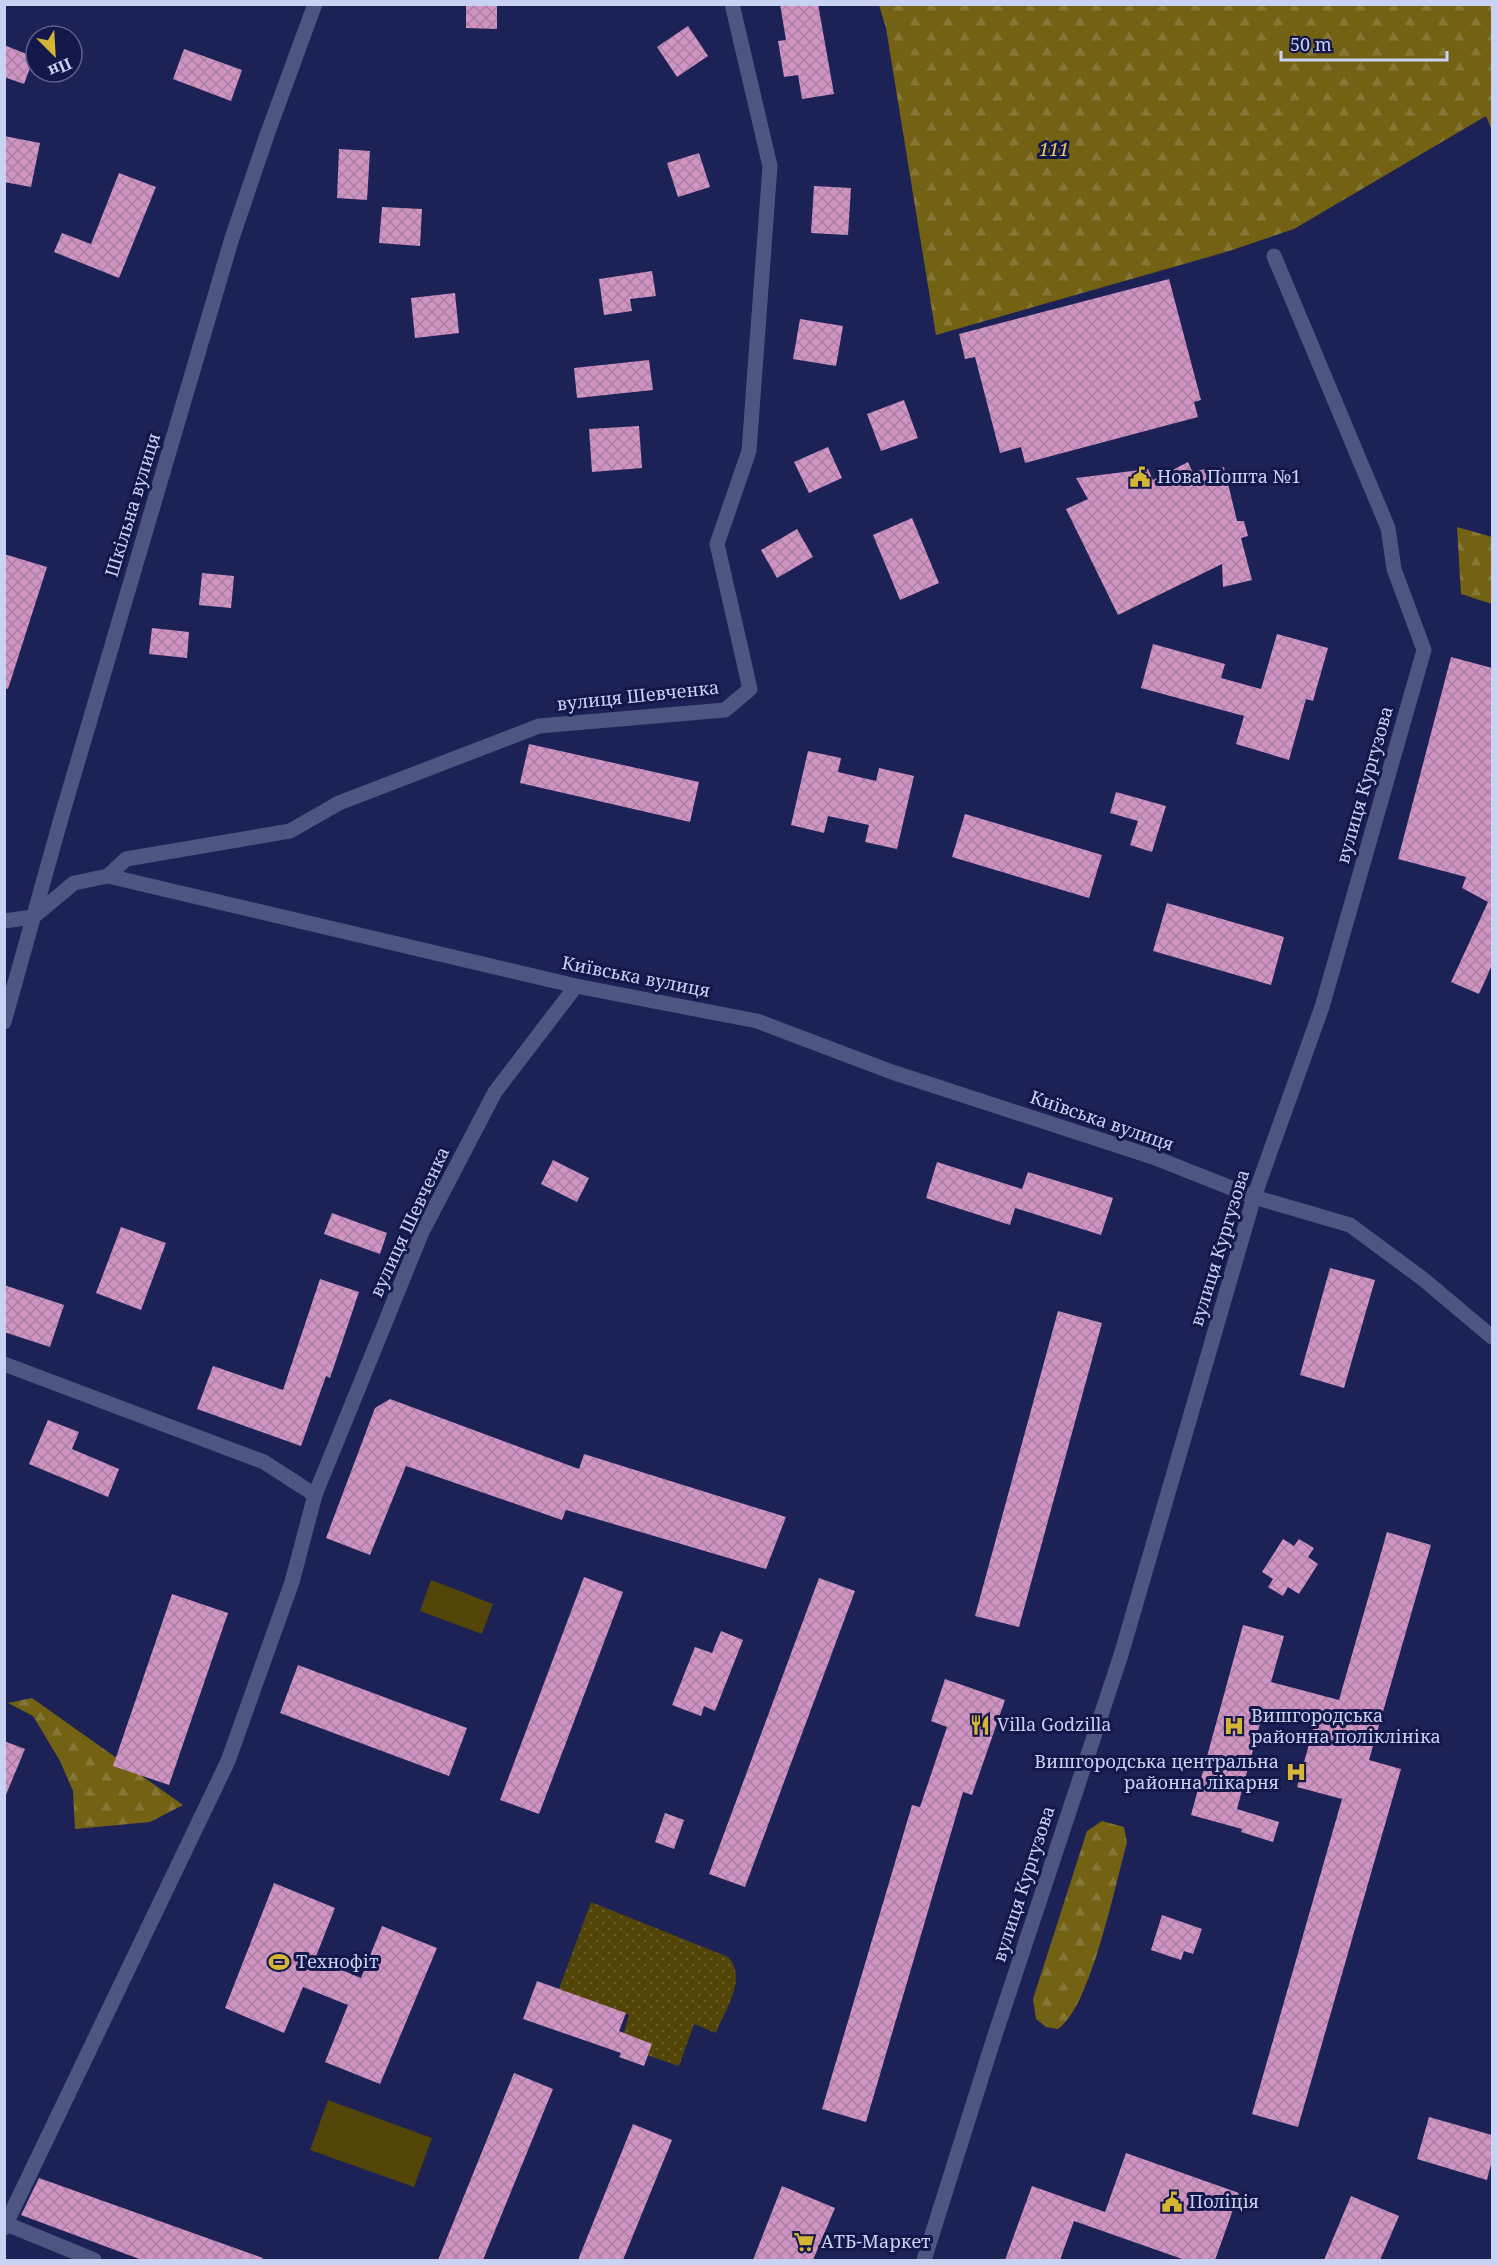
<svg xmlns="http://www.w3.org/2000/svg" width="1497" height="2265" font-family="'Noto Serif',serif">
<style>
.grass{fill:url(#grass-dots)}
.forest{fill:url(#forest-firs)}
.garden{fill:#534407}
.building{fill:url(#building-cross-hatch)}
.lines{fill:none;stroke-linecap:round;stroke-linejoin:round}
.street{stroke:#4d5680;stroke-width:15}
.labels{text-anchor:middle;stroke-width:6;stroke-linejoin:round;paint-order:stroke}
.park-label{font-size:18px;font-style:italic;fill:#e8ce6a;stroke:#14174a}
.poi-label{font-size:18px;fill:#c9d2f3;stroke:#14174a;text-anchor:start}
.street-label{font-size:18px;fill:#c9d2f3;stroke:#14174a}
</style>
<defs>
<pattern id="grass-dots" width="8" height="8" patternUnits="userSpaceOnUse" patternTransform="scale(1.5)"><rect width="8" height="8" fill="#534407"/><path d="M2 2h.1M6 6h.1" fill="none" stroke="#6a5e2c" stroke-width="1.8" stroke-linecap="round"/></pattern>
<pattern id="forest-firs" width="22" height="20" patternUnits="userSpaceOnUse" patternTransform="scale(1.5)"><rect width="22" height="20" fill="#736114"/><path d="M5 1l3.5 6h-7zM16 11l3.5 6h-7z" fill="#867737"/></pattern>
<pattern id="building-cross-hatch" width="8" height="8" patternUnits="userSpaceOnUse" patternTransform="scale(1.5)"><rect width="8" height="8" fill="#d094c3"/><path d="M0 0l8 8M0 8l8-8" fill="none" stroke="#ab7fa4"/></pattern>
</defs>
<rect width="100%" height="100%" fill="#1c2156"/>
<path class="grass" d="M 591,1902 L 728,1957 C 748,1978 725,2010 716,2033 L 694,2024 L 679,2066 L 620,2046 L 629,2015 L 559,1989 Z"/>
<g class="forest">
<path d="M 879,5 L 1492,5 L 1492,130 L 1486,116 L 1294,229 L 1226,252 L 936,335 L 886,28 Z"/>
<path d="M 1457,527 L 1492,537 L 1492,604 L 1461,594 Z"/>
<path d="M 32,1698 L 183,1805 L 150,1822 L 75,1829 L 73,1791 L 60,1761 L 33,1716 L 8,1703 Z"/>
<path d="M 1102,1821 L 1124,1827 L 1127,1843 C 1115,1884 1091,2007 1058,2029 L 1046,2027 L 1036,2019 L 1033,1999 L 1087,1831 Z"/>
</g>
<g class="garden">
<path d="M 431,1580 L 493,1604 L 482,1634 L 420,1611 Z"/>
<path d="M 328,2100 L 432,2138 L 414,2187 L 310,2150 Z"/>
</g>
<g class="building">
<path d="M 466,4 L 497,4 L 497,29 L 466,28 Z"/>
<path d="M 780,4 L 818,4 L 834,94 L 802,99 L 798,75 L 784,77 L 778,41 L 786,40 Z"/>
<path d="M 688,26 L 708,56 L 677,77 L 657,47 Z"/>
<path d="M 4,45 L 34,57 L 24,84 L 4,77 Z"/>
<path d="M 184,49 L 242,70 L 231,101 L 173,79 Z"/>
<path d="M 4,136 L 40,143 L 31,187 L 4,182 Z"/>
<path d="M 339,149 L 370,151 L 367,200 L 337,198 Z"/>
<path d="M 699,153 L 710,187 L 678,197 L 667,163 Z"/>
<path d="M 119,173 L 156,187 L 119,278 L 54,252 L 62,233 L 91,244 Z"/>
<path d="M 814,186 L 851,188 L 848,235 L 811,233 Z"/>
<path d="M 382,207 L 422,209 L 420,246 L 379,243 Z"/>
<path d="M 652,271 L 656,296 L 630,299 L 632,311 L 604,315 L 599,279 Z"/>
<path d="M 1169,279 L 1201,400 L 1194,402 L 1198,417 L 1025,463 L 1021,447 L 1000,453 L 975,357 L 965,359 L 959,334 Z"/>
<path d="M 455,293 L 459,333 L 415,338 L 411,298 Z"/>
<path d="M 800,319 L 843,326 L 836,366 L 793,359 Z"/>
<path d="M 649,360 L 653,390 L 577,398 L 574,368 Z"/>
<path d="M 904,400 L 918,438 L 881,451 L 867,414 Z"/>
<path d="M 639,426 L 642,468 L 592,472 L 589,429 Z"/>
<path d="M 828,447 L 842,478 L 809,493 L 794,462 Z"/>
<path d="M 1188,462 L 1192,471 L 1224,467 L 1237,521 L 1244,521 L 1248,536 L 1241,538 L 1252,580 L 1223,587 L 1222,564 L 1118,615 L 1066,509 L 1088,499 L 1076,478 L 1148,469 L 1153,480 Z"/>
<path d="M 912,518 L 939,583 L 900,600 L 873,535 Z"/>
<path d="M 797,529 L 813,557 L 777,578 L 761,550 Z"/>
<path d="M 4,554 L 47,567 L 8,689 L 4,688 Z"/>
<path d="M 202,573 L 234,576 L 231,608 L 199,605 Z"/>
<path d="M 152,628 L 189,632 L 187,658 L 149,654 Z"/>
<path d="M 1277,634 L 1328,648 L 1313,701 L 1306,699 L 1289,760 L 1236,744 L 1244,716 L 1141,688 L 1153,644 L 1225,664 L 1221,678 L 1261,689 Z"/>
<path d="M 1451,657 L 1492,668 L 1492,965 L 1479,994 L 1451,982 L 1488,902 L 1462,888 L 1466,877 L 1398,859 Z"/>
<path d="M 529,744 L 699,782 L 690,822 L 520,783 Z"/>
<path d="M 808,751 L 841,758 L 838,772 L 876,781 L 879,768 L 914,776 L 897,849 L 865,842 L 869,825 L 828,816 L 824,833 L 791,825 Z"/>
<path d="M 1116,792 L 1166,806 L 1152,852 L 1130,845 L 1138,821 L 1110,813 Z"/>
<path d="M 965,814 L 1102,855 L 1089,898 L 952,857 Z"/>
<path d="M 1167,903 L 1284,937 L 1271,985 L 1153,951 Z"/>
<path d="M 553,1160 L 589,1178 L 577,1202 L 541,1184 Z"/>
<path d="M 937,1162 L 1022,1189 L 1028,1172 L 1113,1198 L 1101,1235 L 1015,1208 L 1010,1225 L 926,1198 Z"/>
<path d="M 332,1213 L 387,1233 L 380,1254 L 324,1234 Z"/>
<path d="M 121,1227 L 166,1243 L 141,1310 L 96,1293 Z"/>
<path d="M 1330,1268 L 1375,1280 L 1344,1388 L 1300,1375 Z"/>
<path d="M 320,1279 L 359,1292 L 330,1378 L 326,1376 L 301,1446 L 197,1409 L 213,1366 L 283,1390 Z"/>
<path d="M 4,1285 L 64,1305 L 50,1347 L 4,1332 Z"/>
<path d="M 1058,1311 L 1102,1323 L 1019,1627 L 975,1616 Z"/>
<path d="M 390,1399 L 579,1469 L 584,1454 L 786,1517 L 766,1569 L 566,1510 L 562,1520 L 406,1466 L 370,1555 L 326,1538 L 375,1408 Z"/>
<path d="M 48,1420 L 79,1432 L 72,1449 L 119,1469 L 108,1497 L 29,1464 Z"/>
<path d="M 1387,1532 L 1431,1545 L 1369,1760 L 1401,1769 L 1298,2127 L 1252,2114 L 1342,1799 L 1297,1787 L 1315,1723 L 1264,1709 L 1237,1809 L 1279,1822 L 1273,1842 L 1241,1832 L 1242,1829 L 1191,1815 L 1243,1625 L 1284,1636 L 1271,1682 L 1339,1700 Z"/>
<path d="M 1283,1539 L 1294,1546 L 1299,1539 L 1314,1548 L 1308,1557 L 1318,1564 L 1299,1594 L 1288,1587 L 1283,1596 L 1268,1587 L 1273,1579 L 1262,1572 Z"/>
<path d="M 584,1577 L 623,1592 L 539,1814 L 500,1800 Z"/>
<path d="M 819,1578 L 855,1591 L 745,1887 L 709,1874 Z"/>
<path d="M 172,1594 L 228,1613 L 169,1785 L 113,1766 Z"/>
<path d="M 721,1631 L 743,1640 L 715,1711 L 704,1706 L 701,1716 L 672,1705 L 695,1647 L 712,1653 Z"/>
<path d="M 298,1665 L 467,1728 L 449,1776 L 280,1713 Z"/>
<path d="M 945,1679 L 1005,1700 L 972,1795 L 963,1792 L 866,2122 L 822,2109 L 912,1805 L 920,1807 L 947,1727 L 931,1721 Z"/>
<path d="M 4,1741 L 25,1749 L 5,1797 L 4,1797 Z"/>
<path d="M 665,1813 L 684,1820 L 674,1849 L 655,1842 Z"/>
<path d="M 274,1883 L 335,1908 L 315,1959 L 361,1978 L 382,1926 L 437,1948 L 380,2084 L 325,2062 L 348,2005 L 303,1987 L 284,2033 L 225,2008 Z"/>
<path d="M 1162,1915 L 1202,1929 L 1193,1954 L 1184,1951 L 1181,1960 L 1151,1950 Z"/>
<path d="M 537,1981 L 626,2013 L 619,2031 L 652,2044 L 644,2066 L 619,2057 L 621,2053 L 523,2019 Z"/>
<path d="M 514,2073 L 553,2089 L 483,2260 L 438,2260 Z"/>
<path d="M 1429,2117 L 1492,2135 L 1492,2160 L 1487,2180 L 1417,2159 Z"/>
<path d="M 633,2124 L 672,2140 L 623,2260 L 578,2260 Z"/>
<path d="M 1126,2153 L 1239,2193 L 1215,2260 L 1185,2260 L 1074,2221 L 1060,2260 L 1005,2260 L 1032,2186 L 1105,2212 Z"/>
<path d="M 39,2178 L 263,2258 L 262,2260 L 142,2260 L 21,2215 Z"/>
<path d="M 782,2186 L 835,2208 L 813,2260 L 753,2260 Z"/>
<path d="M 1351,2196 L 1399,2216 L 1380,2260 L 1324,2260 Z"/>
</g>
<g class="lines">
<g class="street">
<path d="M 108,876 L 126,859 L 290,831 L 339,803 L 539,726 L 725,710 L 750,689 L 717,544 L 749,451 L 770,166 L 732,4"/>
<path d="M 4,921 L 33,917 L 74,883 L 108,876 L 576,986 L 757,1021 L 892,1072 L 1153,1157 L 1254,1197 L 1350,1225 L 1423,1279 L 1492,1337"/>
<path d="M 4,1022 L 62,815 L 232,238 L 268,132 L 315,4"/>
<path d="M 4,1364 L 264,1462 L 315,1495 L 292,1582 L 228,1761 L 4,2228"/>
<path d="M 315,1495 L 422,1232 L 495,1092 L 576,986"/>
<path d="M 4,2223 L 94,2260"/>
<path d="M 924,2260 L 993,2041 L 1121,1655 L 1254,1197 L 1322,1007 L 1424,650 L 1394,569 L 1388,528 L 1274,256"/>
</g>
</g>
<defs>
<g id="civic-bare" transform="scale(1.62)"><path d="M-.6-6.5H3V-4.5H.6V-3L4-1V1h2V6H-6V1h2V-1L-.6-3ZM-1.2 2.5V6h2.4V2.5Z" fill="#d5b534" stroke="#14174a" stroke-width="2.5" paint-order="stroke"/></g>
<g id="restaurant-bare" transform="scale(1.62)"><path d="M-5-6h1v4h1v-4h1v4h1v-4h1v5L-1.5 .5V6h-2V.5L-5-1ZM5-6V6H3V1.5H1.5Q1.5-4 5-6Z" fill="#d5b534" stroke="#14174a" stroke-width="2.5" paint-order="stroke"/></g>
<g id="hospital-bare" transform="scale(1.62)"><path d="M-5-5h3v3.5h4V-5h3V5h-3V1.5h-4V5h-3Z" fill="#d5b534" stroke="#14174a" stroke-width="2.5" paint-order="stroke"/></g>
<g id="stadium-bare" transform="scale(1.62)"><path d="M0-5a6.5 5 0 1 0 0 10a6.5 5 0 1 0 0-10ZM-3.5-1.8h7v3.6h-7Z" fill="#d5b534" stroke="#14174a" stroke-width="2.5" paint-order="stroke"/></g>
<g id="supermarket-bare" transform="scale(1.62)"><path d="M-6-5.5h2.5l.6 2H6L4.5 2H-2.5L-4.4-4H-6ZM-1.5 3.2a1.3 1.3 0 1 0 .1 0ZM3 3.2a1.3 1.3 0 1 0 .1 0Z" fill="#d5b534" stroke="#14174a" stroke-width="2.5" paint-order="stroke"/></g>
</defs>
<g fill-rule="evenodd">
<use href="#civic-bare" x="1140" y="477"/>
<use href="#restaurant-bare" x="980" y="1725"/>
<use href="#hospital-bare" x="1234" y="1726"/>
<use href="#hospital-bare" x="1296" y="1772"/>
<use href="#stadium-bare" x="279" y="1962"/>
<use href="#civic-bare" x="1172" y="2202"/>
<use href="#supermarket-bare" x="804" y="2242"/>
</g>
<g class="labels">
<g class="park-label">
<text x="1054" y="156">111</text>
</g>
<g class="poi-label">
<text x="1157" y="483">Нова Пошта №1</text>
<text x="1251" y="1722">Вишгородська<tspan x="1251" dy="21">районна поліклініка</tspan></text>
<text x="997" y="1731">Villa Godzilla</text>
<text x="1279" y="1768" text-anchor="end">Вишгородська центральна<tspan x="1279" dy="21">районна лікарня</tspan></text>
<text x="296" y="1968">Технофіт</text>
<text x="1189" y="2208">Поліція</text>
<text x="821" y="2248">АТБ-Маркет</text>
</g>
<g class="street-label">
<text transform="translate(133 505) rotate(-73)" y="6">Шкільна вулиця</text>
<text transform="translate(638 696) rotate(-6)" y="6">вулиця Шевченка</text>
<text transform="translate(1365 785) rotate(-74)" y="6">вулиця Кургузова</text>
<text transform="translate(636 977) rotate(11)" y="6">Київська вулиця</text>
<text transform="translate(1102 1121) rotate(19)" y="6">Київська вулиця</text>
<text transform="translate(410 1222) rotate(-65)" y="6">вулиця Шевченка</text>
<text transform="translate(1220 1248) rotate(-73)" y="6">вулиця Кургузова</text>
<text transform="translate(1024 1884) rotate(-72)" y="6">вулиця Кургузова</text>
</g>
</g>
<rect width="1497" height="2265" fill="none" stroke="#c9d2f3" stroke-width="12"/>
<g transform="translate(54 54) rotate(156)"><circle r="28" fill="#14174a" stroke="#5c628e" stroke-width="1.5"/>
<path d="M0-4.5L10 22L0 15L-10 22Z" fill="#d5b534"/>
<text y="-9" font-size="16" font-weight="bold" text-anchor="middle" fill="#c9d2f3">Пн</text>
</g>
<path d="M1281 51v9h166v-9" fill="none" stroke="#c9d2f3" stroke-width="3"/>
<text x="1290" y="51" font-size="18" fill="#c9d2f3" stroke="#14174a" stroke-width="4.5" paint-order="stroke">50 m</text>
</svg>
